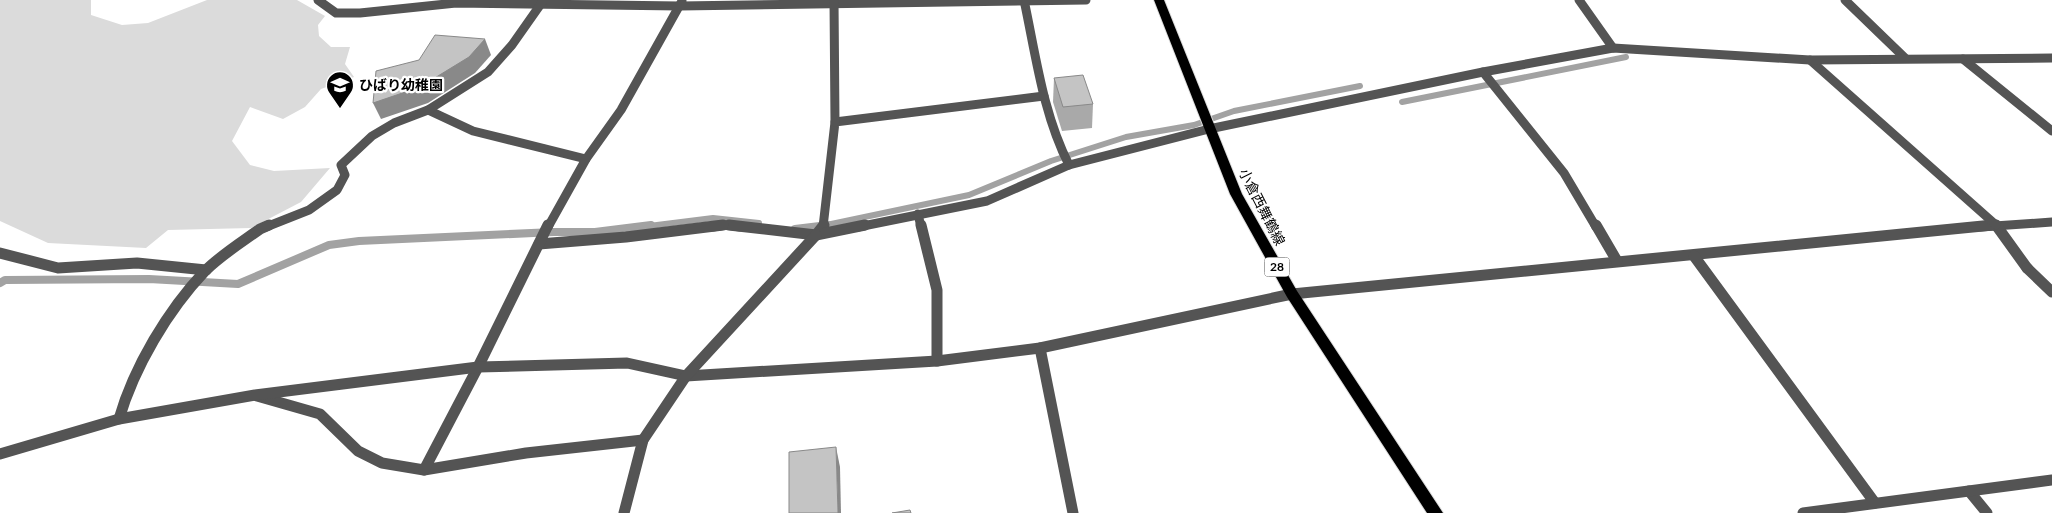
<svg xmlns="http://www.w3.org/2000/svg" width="2052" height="513" font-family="Lato,'Noto Sans JP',sans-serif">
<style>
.green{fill:#dbdbdb}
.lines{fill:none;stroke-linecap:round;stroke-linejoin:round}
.stream-far1{stroke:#a2a2a2;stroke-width:6}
.stream{stroke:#a2a2a2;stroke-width:8}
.primary-casing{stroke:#dbdbdb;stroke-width:2}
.service-far1{stroke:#545454;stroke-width:9}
.service{stroke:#545454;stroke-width:11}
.minor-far1{stroke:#545454;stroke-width:9}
.minor{stroke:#545454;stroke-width:11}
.tertiary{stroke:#545454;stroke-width:11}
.primary{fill:#000;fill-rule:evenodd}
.wall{fill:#a9a9a9}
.shaded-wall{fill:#898989}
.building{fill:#c4c4c4;stroke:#898989}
.labels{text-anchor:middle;stroke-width:4.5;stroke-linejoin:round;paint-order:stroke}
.shield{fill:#fff;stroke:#4c4c4c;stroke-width:1}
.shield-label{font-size:12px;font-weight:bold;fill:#000}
.poi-label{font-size:14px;font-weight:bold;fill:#000;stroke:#fff;text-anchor:start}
.street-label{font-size:14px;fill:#000;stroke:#fff}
</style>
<rect width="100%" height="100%" fill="#fff"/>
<path class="green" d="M 0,0 L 91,0 L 91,15 L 122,25 L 148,23 L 207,0 L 297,0 L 325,16 L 318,25 L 319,36 L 331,47 L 350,47 L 345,64 L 354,77 L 321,89 L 305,107 L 283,119 L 250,107 L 232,141 L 250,165 L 274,171 L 330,168 L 301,202 L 251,228 L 168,230 L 146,248 L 48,243 L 0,221 Z"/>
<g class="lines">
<g class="stream-far1">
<path d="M 1402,102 L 1626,57"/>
<path d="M 641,227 L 713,218 L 759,223"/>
<path d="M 817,227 L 969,195 L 1051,161 L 1126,137 L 1194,125 L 1234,111 L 1360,86"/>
</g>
<g class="stream">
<path d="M 795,229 L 828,225"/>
<path d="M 0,283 L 5,280 L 149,279 L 238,284 L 329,245 L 359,241 L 554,232 L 595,232 L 651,225"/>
</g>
<g class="primary-casing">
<path id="primary" d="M 1154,0 L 1164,0 L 1242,194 L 1297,291 L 1443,513 L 1427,513 L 1287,297 L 1230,194 Z"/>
</g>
<g class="service-far1">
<path d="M 1963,59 L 2052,131"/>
<path d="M 918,214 L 921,227"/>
<path d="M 1996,225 L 1997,227"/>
<path d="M 823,227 L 835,122 L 1044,96"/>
<path d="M 1980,227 L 2052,222"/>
</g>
<g class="service">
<path d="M 921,225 L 937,290 L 937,361"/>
<path d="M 1996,225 L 2027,268"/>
<path d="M 816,235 L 824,225"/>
<path d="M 1292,294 L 1993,225"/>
<path d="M 257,396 L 320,414 L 358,451 L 382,463 L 424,470 L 526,453 L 643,440"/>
<path d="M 424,470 L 478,367"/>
</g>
<g class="minor-far1">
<path d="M 318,0 L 336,13 L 360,13 L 456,3 L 680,6 L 1086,0"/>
<path d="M 834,0 L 835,122"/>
<path d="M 1024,0 C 1036,56 1043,114 1069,165"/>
<path d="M 1579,0 L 1613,48"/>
<path d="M 1845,0 L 1905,58"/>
<path d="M 1810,60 L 1996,225"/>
<path d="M 1483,72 L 1564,173 L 1596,227"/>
<path d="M 428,110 L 473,131 L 586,159"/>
<path d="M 266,227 L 309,210 L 337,190 L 345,175 L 341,165 L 372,136 L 394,123 L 428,110 L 488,72 L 512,45 L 543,1"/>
<path d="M 548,227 L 586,159 L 621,110 L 682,1"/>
<path d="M 713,227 L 726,225 L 740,227"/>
<path d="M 858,227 L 987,201 L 1069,165 L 1209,129 L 1483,72 L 1613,48 L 1810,60 L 2052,58"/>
</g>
<g class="minor">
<path d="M 729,225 L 816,235 L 865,225"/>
<path d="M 1596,225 L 1617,261"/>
<path d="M 539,244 L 626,237 L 723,225"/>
<path d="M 0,253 L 58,268 L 137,263 L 206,270"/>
<path d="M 1694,256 L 1875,503"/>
<path d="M 2027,268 L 2052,292"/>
<path d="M 1040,348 L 1073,513"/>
<path d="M 478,367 L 548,225"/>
<path d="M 119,419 C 134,367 168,310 205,271 C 221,255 242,242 260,229 L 269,225"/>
<path d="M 0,454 L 119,419 L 255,395 L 478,367 L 627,363 L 686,376 L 937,361 L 1040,348 L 1292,294"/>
<path d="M 1969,491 L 1987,513"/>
<path d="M 624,513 L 643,440 L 686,376 L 816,235"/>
</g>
<path class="tertiary" d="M 1803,513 L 2052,480"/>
<use href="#primary" class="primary"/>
</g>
<path class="wall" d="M 1054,78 L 1093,104 L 1092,128 L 1062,131 L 1053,102 Z"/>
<g class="shaded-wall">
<path d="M 485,39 L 491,55 L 475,73 L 428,103 L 381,119 L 373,103 Z"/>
<path d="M 836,447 L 840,467 L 841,513 L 838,513 Z"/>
</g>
<g class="building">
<path d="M 435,35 L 485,39 L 469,57 L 420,87 L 373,103 L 376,71 L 419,60 Z"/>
<path d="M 1083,75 L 1093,104 L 1063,107 L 1054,78 Z"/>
<path d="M 836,447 L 838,513 L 789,513 L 789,452 Z"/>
<path d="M 910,510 L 911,513 L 892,513 Z"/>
</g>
<defs>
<g id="school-pin" transform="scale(1.4375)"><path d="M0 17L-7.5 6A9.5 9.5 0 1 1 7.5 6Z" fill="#000" stroke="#fff"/><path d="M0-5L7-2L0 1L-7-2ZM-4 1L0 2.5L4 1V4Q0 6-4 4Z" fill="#fff"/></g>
</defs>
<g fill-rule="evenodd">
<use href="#school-pin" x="340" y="85"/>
</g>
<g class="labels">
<rect class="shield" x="1264.5" y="257.5" width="25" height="19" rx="4"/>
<g class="shield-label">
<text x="1277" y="271">28</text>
</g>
<g class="poi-label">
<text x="359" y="90">ひばり幼稚園</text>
</g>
<g class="street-label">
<text transform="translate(1262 207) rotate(63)" y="5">小倉西舞鶴線</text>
</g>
</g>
</svg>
